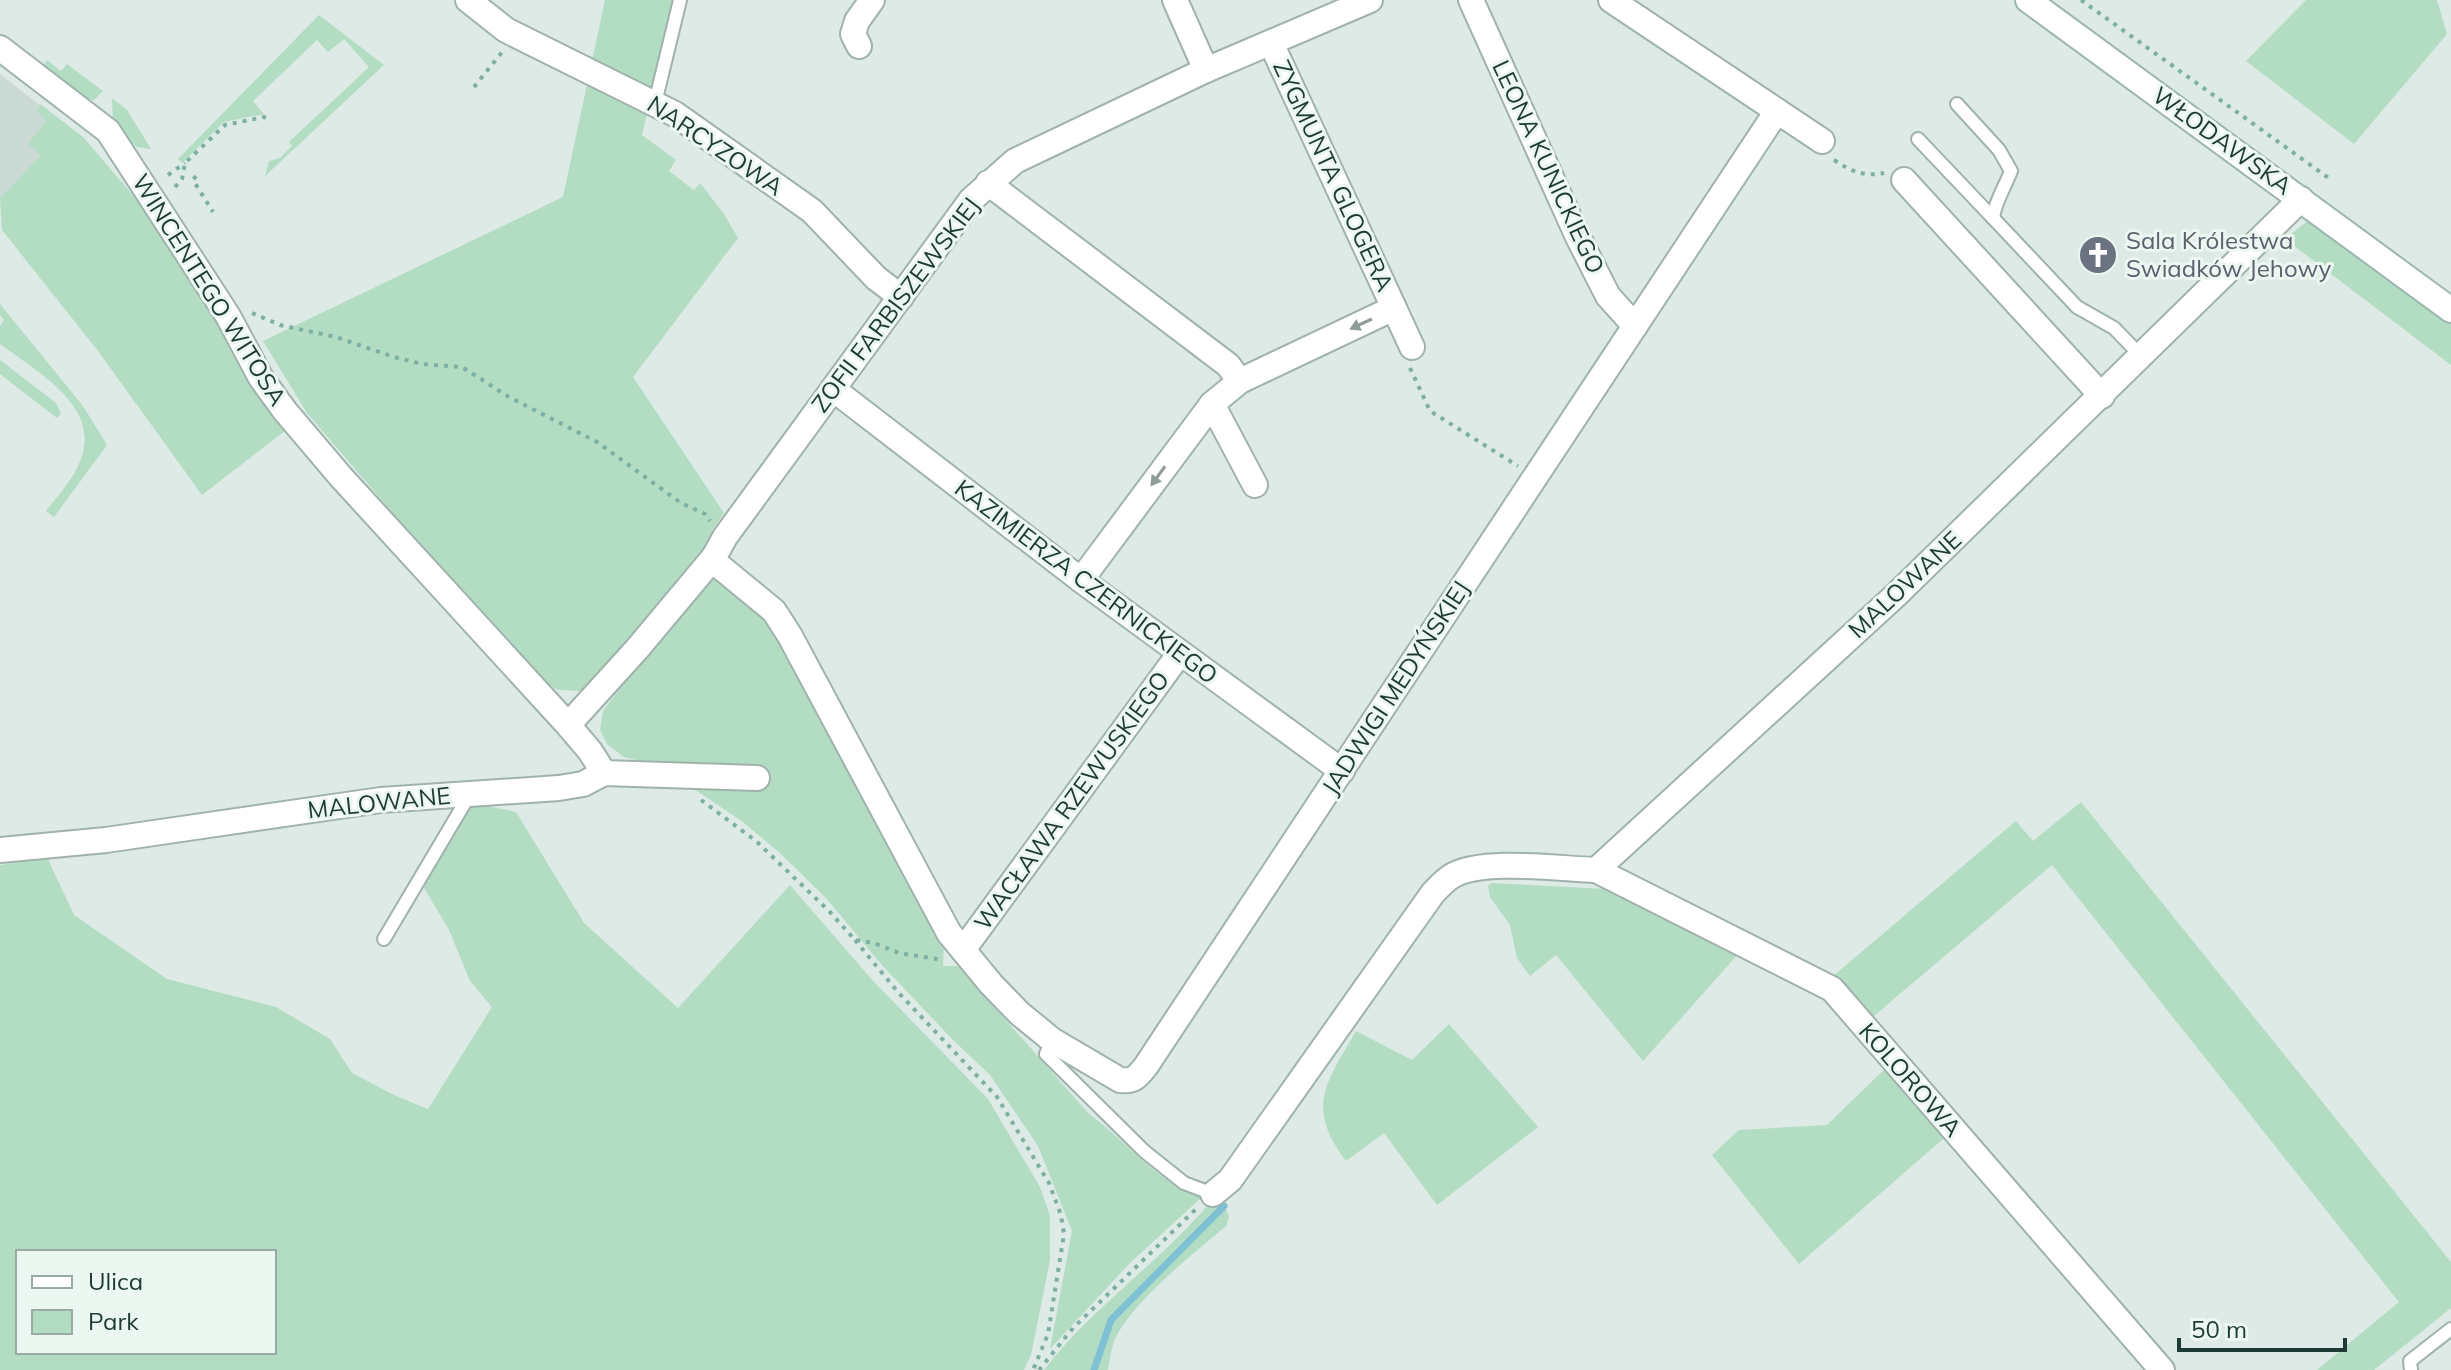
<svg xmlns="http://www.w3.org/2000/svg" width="2451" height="1370" font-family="Mulish,sans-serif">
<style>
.built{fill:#cbdad4}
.green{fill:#b3ddc2;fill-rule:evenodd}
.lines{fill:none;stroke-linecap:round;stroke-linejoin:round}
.stream{stroke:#80c0d4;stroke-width:7}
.service-casing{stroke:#a0b2ac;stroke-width:16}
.minor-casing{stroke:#a0b2ac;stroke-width:28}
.secondary-casing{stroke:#9bb6ae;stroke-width:28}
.path{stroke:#7bb0a3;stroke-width:4;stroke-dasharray:4 6;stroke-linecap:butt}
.service{stroke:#fff;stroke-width:12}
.minor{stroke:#fff;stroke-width:24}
.secondary{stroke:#fff;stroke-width:24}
.oneway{fill:#8e9c9a}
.labels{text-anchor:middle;stroke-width:6;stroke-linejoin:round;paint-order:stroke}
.street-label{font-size:24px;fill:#1e3a34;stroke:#edf7f2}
.worship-label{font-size:24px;fill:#5b616d;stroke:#edf7f2;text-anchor:start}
</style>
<rect width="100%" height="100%" fill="#ddeae5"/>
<path class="built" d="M 0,74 L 65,125 L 41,155 L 0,198 Z"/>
<g class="green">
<path d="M 605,0 L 673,0 L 642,135 L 676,160 L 669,171 L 694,190 L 700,183 L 724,214 L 738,238 L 633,377 L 724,513 L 712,530 L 715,534 L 685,576 L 595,679 L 580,691 L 558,690 L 530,673 L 307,413 L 263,341 L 563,197 Z"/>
<path d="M 2306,0 L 2437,0 L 2447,34 L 2354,144 L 2246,61 Z"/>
<path d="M 319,15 L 384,65 L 265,176 L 269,161 L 280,158 L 292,146 L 289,142 L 369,67 L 344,39 L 328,52 L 317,40 L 253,101 L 264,114 L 224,122 L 182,163 L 178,159 Z"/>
<path d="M 47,60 L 61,71 L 67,64 L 103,91 L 94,100 L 78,98 L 42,67 Z"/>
<path d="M 112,98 L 127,110 L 151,149 L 137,147 L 113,127 Z"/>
<path d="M 40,104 L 83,137 L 150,215 L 199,290 L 220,329 L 286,430 L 202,495 L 98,351 L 2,230 L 0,198 L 41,155 L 28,144 L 46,121 L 37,111 Z"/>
<path d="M 2309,220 L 2451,325 L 2451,365 L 2285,239 Z"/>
<path d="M 0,304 L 83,406 L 107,445 L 54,517 L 46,511 C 56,498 68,485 76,470 C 109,410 41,375 0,344 L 0,326 L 4,320 L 0,315 Z"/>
<path d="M 0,360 L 56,403 L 61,414 L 57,418 L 0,374 Z"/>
<path d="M 711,579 L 725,583 L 773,625 L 944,943 L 943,966 L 958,966 L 1088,1113 C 1126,1141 1156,1182 1202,1197 L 1130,1263 L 1050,1349 L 1072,1231 L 1038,1146 L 990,1075 L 952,1039 L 880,963 L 826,898 L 781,854 L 743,822 L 660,766 L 624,757 L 607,744 L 600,730 L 603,711 L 614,696 L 689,602 Z"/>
<path d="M 2081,802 L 2451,1262 L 2451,1308 L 2374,1370 L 2317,1370 L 2399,1302 L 2052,865 L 1868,1021 L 1832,977 L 2016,821 L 2033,841 Z"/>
<path d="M 473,803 L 516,812 L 584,923 L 678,1008 L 790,885 L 874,982 L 988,1099 L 1040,1187 L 1050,1216 L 1050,1260 L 1031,1355 L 1024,1370 L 0,1370 L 0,865 L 47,857 L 74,915 L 167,979 L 276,1007 L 330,1039 L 352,1073 L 394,1095 L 428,1109 L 492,1007 L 470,981 L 449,930 L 423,886 ZM 18,1252 L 274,1252 L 274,1352 L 18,1352 Z"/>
<path d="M 1492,883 L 1607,889 L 1617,892 L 1651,913 L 1739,953 L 1643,1061 L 1556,955 L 1530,976 L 1517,958 L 1510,925 L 1490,897 L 1488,886 Z"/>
<path d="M 1449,1024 L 1538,1127 L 1437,1205 L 1384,1133 L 1346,1161 C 1305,1106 1326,1084 1356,1031 L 1412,1060 Z"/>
<path d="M 1897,1057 L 1958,1126 L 1799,1264 L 1712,1155 L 1739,1130 L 1827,1125 Z"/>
<path d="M 1220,1204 L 1226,1208 L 1229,1218 L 1226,1226 C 1193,1254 1134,1300 1115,1339 C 1111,1348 1110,1360 1108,1370 L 1044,1370 C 1091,1308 1157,1265 1208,1205 Z"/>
</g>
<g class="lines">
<path class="stream" d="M 1094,1370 L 1111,1320 L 1224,1206"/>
<g class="service-casing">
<g id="service">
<path d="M 655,103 L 680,0"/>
<path d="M 1957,104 L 1999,150 L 2011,171 C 2005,187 1995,201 1993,218 L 2077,307 L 2114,328 L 2141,356"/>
<path d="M 1918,139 L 1993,218"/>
<path d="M 384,939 L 470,794"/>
<path d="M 1052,1040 L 1046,1054 L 1144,1151 L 1184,1183 L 1213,1194"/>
<path d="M 2411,1370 L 2410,1361 L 2451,1329"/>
</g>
</g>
<g class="minor-casing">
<g id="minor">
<path d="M 468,0 L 506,30 L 675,114 L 812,211 L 876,278 L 901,297"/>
<path d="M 1175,0 L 1206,70"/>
<path d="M 1370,0 L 1206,70 L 1015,161 L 971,200 L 725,537 L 714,557 L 718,565 L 774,611 L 790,636 L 949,933 L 991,984 L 1019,1013 L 1052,1040 L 1120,1080 C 1134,1082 1138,1076 1146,1066 L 1777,111"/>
<path d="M 1471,0 L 1578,237 L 1608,296 L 1635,326"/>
<path d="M 1611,0 L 1822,141"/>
<path d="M 859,46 L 853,34 L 857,21 L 872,0"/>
<path d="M 0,48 L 108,131 L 228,316 L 261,378 L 285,411 L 341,477 L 568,725 L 590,751 L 604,773"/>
<path d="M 1904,180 L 2102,396"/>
<path d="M 988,183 L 1228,365 L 1240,381"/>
<path d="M 1394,308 L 1412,347"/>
<path d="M 833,389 L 1081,580 L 1342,771"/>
<path d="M 1212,404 L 1255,485"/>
<path d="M 1081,580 L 1212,404 L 1240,381 L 1394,308 L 1271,43"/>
<path d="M 568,725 L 637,649 L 714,557"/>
<path d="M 0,850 L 106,840 L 381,800 L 559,788 L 583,784 L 604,773 L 757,778"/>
<path d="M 1596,870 L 1832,989 L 2162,1370"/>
<path d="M 963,950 L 1180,653"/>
<path d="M 1213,1194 L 1230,1180 L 1433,893 C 1439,887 1445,880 1452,876 C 1483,858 1560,869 1596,870 L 1896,595 L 2301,199"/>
</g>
</g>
<g class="secondary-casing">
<path id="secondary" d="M 2028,0 L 2451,310"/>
</g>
<g class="path">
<path d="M 2081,0 L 2330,179"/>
<path d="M 474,87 L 503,51"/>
<path d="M 1834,160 C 1851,171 1863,177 1884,173"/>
<path d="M 168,175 L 185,163"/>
<path d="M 196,176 L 193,180 L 213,212"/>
<path d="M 175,187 L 182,179 L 185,163 L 225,125 L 264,117 L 271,120"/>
<path d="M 252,313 L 280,325 L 336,337 L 394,357 L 422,364 L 462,367 L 509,397 L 597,442 L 681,503 L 705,514 L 710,521"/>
<path d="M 1410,368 L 1430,411 L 1518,466"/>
<path d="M 701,800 L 756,841 L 829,911 L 855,940 L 874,943 L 899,953 L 943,960"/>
<path d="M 855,940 L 897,991 L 997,1097 L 1049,1183 L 1061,1215 L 1064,1234 L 1048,1334 L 1033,1370"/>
<path d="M 1039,1370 L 1073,1328 L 1196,1209"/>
</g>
<use href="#service" class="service"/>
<use href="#minor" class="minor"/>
<use href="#secondary" class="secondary"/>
</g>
<defs><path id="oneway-solid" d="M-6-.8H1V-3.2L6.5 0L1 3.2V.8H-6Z" transform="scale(2)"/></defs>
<g class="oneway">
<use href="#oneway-solid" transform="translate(1361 324) rotate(155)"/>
<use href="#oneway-solid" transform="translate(1158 476) rotate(126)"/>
</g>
<defs>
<g id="church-disc" transform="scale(2)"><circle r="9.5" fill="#6b7280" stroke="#edf7f2"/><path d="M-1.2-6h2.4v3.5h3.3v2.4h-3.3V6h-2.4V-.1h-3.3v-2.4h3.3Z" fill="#fff"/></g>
</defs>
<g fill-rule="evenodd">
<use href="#church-disc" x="2098" y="255"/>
</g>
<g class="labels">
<g class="street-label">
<text transform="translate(2222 141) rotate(36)" y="8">WŁODAWSKA</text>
<text transform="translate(715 146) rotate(34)" y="8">NARCYZOWA</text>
<text transform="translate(1548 167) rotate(65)" y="8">LEONA KUNICKIEGO</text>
<text transform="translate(1333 176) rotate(65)" y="8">ZYGMUNTA GLOGERA</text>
<text transform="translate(209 290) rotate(58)" y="8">WINCENTEGO WITOSA</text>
<text transform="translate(896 305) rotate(-53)" y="8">ZOFII FARBISZEWSKIEJ</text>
<text transform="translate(1086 582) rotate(37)" y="8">KAZIMIERZA CZERNICKIEGO</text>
<text transform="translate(1905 585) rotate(-43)" y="8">MALOWANE</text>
<text transform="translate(1396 688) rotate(-57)" y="8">JADWIGI MEDYŃSKIEJ</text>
<text transform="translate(1072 801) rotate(-54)" y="8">WACŁAWA RZEWUSKIEGO</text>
<text transform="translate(379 803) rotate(-6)" y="8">MALOWANE</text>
<text transform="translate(1910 1080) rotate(49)" y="8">KOLOROWA</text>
</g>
<g class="worship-label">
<text x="2126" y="249">Sala Królestwa<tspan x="2126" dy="28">Swiadków Jehowy</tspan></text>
</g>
</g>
<rect x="16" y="1250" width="260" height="104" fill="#edf7f2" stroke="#9aaba6" stroke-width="2"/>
<rect x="32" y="1276" width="40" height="12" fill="#ffffff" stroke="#9aaba6" stroke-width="2"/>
<text x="88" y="1290" font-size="24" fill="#1e3a34">Ulica</text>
<rect x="32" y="1310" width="40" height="24" fill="#b3ddc2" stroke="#9aaba6" stroke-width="2"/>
<text x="88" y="1330" font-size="24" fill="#1e3a34">Park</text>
<path d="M2179 1338v12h166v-12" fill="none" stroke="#1e3a34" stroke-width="4"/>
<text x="2191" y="1338" font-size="24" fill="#1e3a34" stroke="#edf7f2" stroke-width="6" paint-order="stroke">50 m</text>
</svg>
